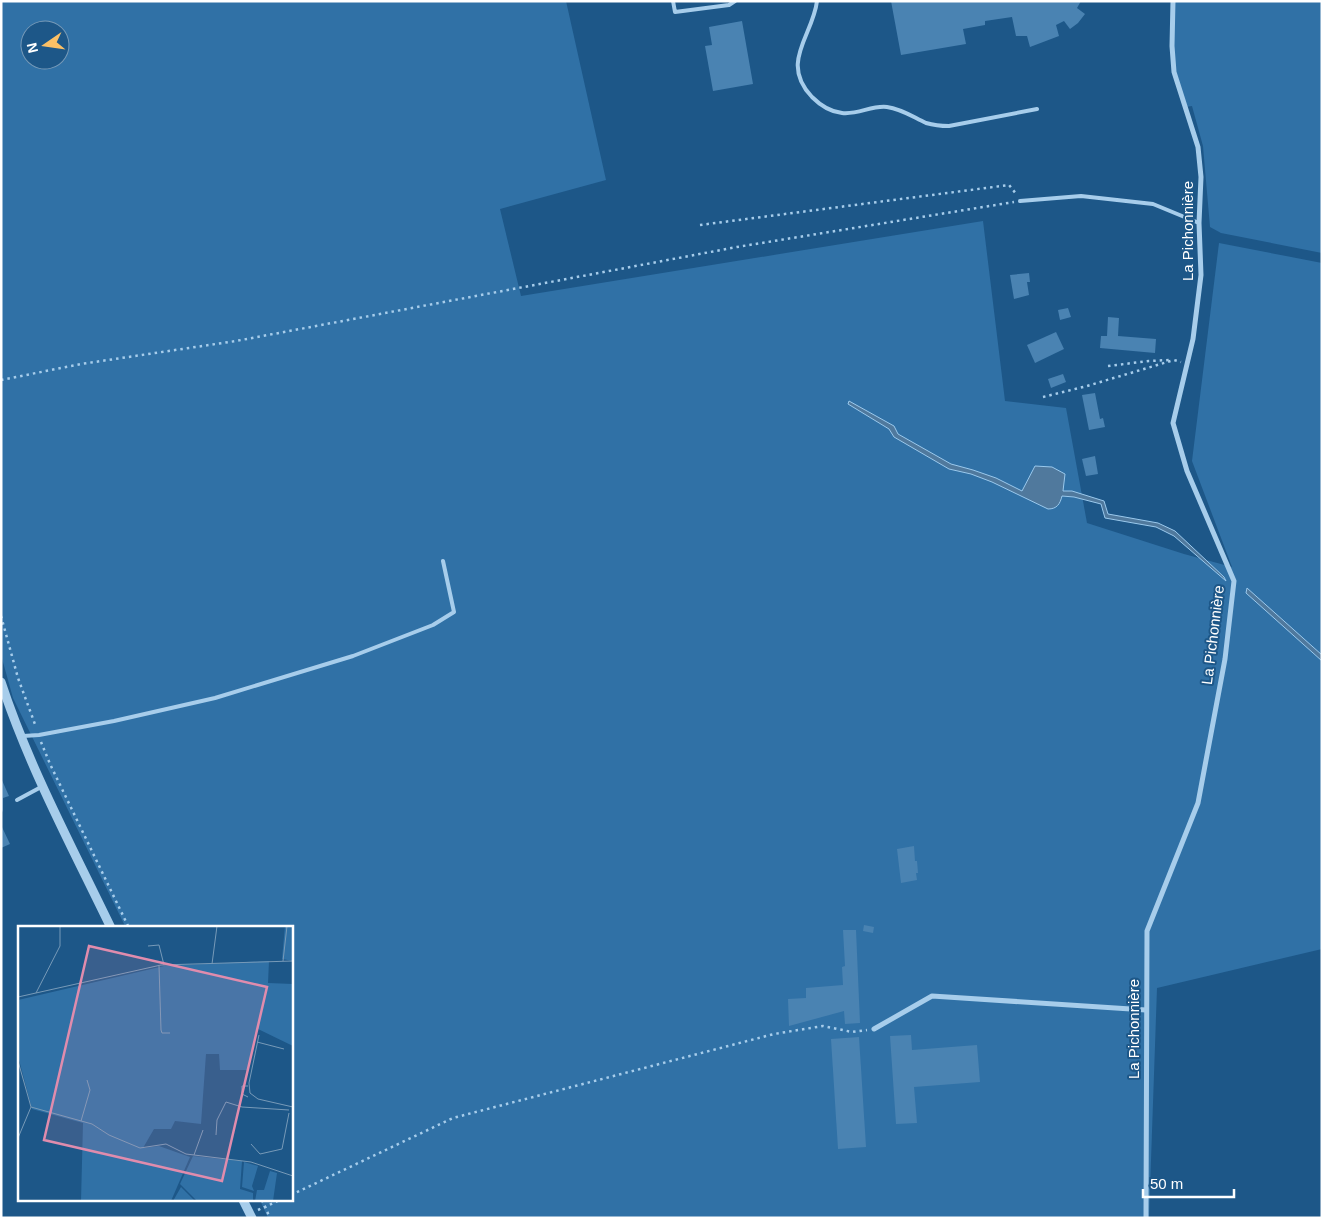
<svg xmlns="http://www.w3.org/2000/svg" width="1323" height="1219" font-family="Arial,sans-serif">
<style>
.green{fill:#3071a6;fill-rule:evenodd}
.water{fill:#50799d;stroke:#9ac9ed}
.building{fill:#4a83b2}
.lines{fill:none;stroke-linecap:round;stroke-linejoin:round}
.path{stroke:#a7cdeb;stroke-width:2.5;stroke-dasharray:2.5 4;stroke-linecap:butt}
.service{stroke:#a7cdeb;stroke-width:4}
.minor{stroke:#a7cdeb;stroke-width:5}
.tertiary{stroke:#a7cdeb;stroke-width:9}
.labels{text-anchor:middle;stroke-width:4;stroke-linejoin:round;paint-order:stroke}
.street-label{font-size:15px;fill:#fff;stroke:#1d5788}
.inset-road{fill:none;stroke:#779ab8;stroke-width:1}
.view{fill:#e08cad;fill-opacity:0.15;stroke:#e08cad;stroke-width:2.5}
.inset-edge{fill:none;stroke:#fff;stroke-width:2.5}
</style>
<rect width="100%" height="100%" fill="#1d5788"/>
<g class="green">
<path d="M 1,1 L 566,1 L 606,180 L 500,209 L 521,296 L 983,221 L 1005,401 L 1066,408 L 1087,523 L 1184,554 L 1232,567 L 1192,461 L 1219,243 L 1322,263 L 1322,949 L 1157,988 L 1149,1218 L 268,1218 L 260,1200 L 291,1200 L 291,928 L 126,928 L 13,698 L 1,655 ZM 30,30 L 60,30 L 60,60 L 30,60 Z"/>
<path d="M 1174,1 L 1322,1 L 1322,253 L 1221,233 L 1210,227 L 1203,146 L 1192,106 L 1185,107 L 1174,72 Z"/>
</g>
<g class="water">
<path d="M 849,401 L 894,426 L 898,434 L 951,464 L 973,470 L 996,478 L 1022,491 L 1035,466 L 1052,467 L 1065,474 L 1063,491 L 1072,491 L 1104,501 L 1108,514 L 1158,523 L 1175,531 L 1224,577 L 1226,581 L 1174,536 L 1156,527 L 1105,518 L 1101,504 L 1074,497 L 1062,496 C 1060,504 1057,509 1048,509 L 992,482 L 971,474 L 949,469 L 894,437 L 889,429 L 848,404 Z"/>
<path d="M 1247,588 L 1322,655 L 1322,661 L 1246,593 Z"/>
</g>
<g class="building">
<path d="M 891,1 L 1081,1 L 1077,8 L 1085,14 L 1078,23 L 1070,29 L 1064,21 L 1056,25 L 1059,36 L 1030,47 L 1027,36 L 1016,36 L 1012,17 L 985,21 L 985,25 L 963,29 L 966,44 L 901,55 Z"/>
<path d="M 742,21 L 753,84 L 713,91 L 705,46 L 712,45 L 709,27 Z"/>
<path d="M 1029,273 L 1030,282 L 1027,282 L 1029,295 L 1014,299 L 1010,275 Z"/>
<path d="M 1068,308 L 1071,317 L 1060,320 L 1058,310 Z"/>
<path d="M 1108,317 L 1119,318 L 1118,336 L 1156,339 L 1155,353 L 1100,348 L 1101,336 L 1107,336 Z"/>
<path d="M 1056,332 L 1064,349 L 1035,363 L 1027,345 Z"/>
<path d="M 1063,374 L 1066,382 L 1051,388 L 1048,379 Z"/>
<path d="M 1095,393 L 1100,419 L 1103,418 L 1105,427 L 1089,430 L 1082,395 Z"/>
<path d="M 1095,456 L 1098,474 L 1086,476 L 1082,459 Z"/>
<path d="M 1,778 L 9,796 L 3,798 L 3,810 L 1,815 Z"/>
<path d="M 1,825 L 10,844 L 1,848 Z"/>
<path d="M 914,846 L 915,861 L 917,861 L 918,873 L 916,873 L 917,880 L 901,883 L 897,849 Z"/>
<path d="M 864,925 L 874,927 L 873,933 L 863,931 Z"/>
<path d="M 843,930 L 856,930 L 860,1023 L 845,1024 L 844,1011 L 789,1026 L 788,999 L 806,998 L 806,988 L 843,985 L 842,967 L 845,966 Z"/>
<path d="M 911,1035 L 912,1050 L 977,1045 L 980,1082 L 914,1087 L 917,1123 L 896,1124 L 890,1036 Z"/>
<path d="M 859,1037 L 866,1147 L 838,1149 L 831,1039 Z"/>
</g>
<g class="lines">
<g class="path">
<path d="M 700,225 L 1009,185 L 1017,195"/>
<path d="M 1108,366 L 1149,361 L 1169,360"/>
<path d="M 1,380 L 81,364 L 236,341 L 737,247 L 1014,202"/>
<path d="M 1043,397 L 1087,386 L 1174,360 L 1181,362"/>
<path d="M 1,616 L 18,678 L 36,727"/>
<path d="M 41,742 L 50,764 L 129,928"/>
<path d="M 291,1195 L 453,1118 L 774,1034 L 823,1026 L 852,1032 L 867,1030"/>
<path d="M 262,1200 L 270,1218"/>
<path d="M 258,1210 L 280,1200"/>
</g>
<g class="service">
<path d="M 673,1 L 675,12 L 729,5 L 735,1"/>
<path d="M 817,1 C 813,36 779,62 812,97 C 820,105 831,112 842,113 C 858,115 872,105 887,107 C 902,109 913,117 926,123 C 933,125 941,126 949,126 L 1037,109"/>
<path d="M 1020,201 L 1081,196 L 1153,204 L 1199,223"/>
<path d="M 23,736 L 39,735 L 114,721 L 215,698 L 353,656 L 433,625 L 454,612 L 443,561"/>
<path d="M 17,800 L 43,786"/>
</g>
<g class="minor">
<path d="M 874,1029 L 932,996 L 1146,1010"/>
<path d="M 1146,1218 L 1147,931 L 1198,803 L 1225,659 L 1234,581 L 1187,471 L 1173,423 L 1193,339 L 1201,275 L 1199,223 L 1201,177 L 1198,147 L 1174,72 L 1172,46 L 1173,1"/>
</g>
<g class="tertiary">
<path d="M 1,682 C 29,767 72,847 111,928"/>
<path d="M 243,1200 L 252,1218"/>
</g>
</g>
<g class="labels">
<g class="street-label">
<text transform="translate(1188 231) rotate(-90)" y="5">La Pichonnière</text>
<text transform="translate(1213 635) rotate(-83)" y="5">La Pichonnière</text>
<text transform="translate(1134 1029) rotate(-90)" y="5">La Pichonnière</text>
</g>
</g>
<g transform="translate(18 926)">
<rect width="275" height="275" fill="#1d5788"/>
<path d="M 267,0 L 275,0 L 275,35 L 264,33 ZM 251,35 L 250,57 L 275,58 L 275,120 L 240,103 L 230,144 L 202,144 L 201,128 L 188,128 L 183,198 L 157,195 L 153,203 L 136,203 L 125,222 L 141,220 L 172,231 L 153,275 L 63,275 L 65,197 L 14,183 L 0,130 L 0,74 L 146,40 ZM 175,230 L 224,235 L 222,263 L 235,267 L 235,275 L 179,275 L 162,258 ZM 226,236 L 240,240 L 234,260 L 236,265 L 224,261 ZM 252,245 L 259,247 L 255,275 L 237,275 L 239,264 L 246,264 ZM 163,261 L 177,275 L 155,275 Z" fill="#3071a6"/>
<path class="inset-road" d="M 130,20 L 141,19 L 146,39M 265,35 L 269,0M 194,38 L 199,0M 141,40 L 143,104 L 144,107 L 152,107M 18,67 L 42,20 L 42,0M 0,71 L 143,39 L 275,35M 241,109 L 231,157 L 232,167 L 240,173 L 275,181M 239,116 L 266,123M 0,135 L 13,181M 230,171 L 224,168 L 224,160 L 230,160M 13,181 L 74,198 L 91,209 L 122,222 L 148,218 L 168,228 L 233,236 L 275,250M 63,195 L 72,164 L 69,154M 198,209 L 199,194 L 208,176 L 224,181 L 271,184M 0,212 L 13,181M 233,218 L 242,228 L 264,223 L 271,187M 176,229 L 185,204"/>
<path class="view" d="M 71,20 L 249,61 L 204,255 L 26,214 Z"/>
<rect width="275" height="275" class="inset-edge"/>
</g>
<rect width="1323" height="1219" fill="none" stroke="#ffffff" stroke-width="5"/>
<g transform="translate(45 45) rotate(257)"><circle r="24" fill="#1d5788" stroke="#779ab8"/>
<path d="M0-4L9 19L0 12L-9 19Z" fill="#fbc066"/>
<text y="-8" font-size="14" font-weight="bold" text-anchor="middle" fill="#ffffff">N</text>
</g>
<path d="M1143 1189v8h91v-8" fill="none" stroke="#ffffff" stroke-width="2.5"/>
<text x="1150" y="1189" font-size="15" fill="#ffffff" stroke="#1d5788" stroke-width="4" paint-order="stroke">50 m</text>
</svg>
